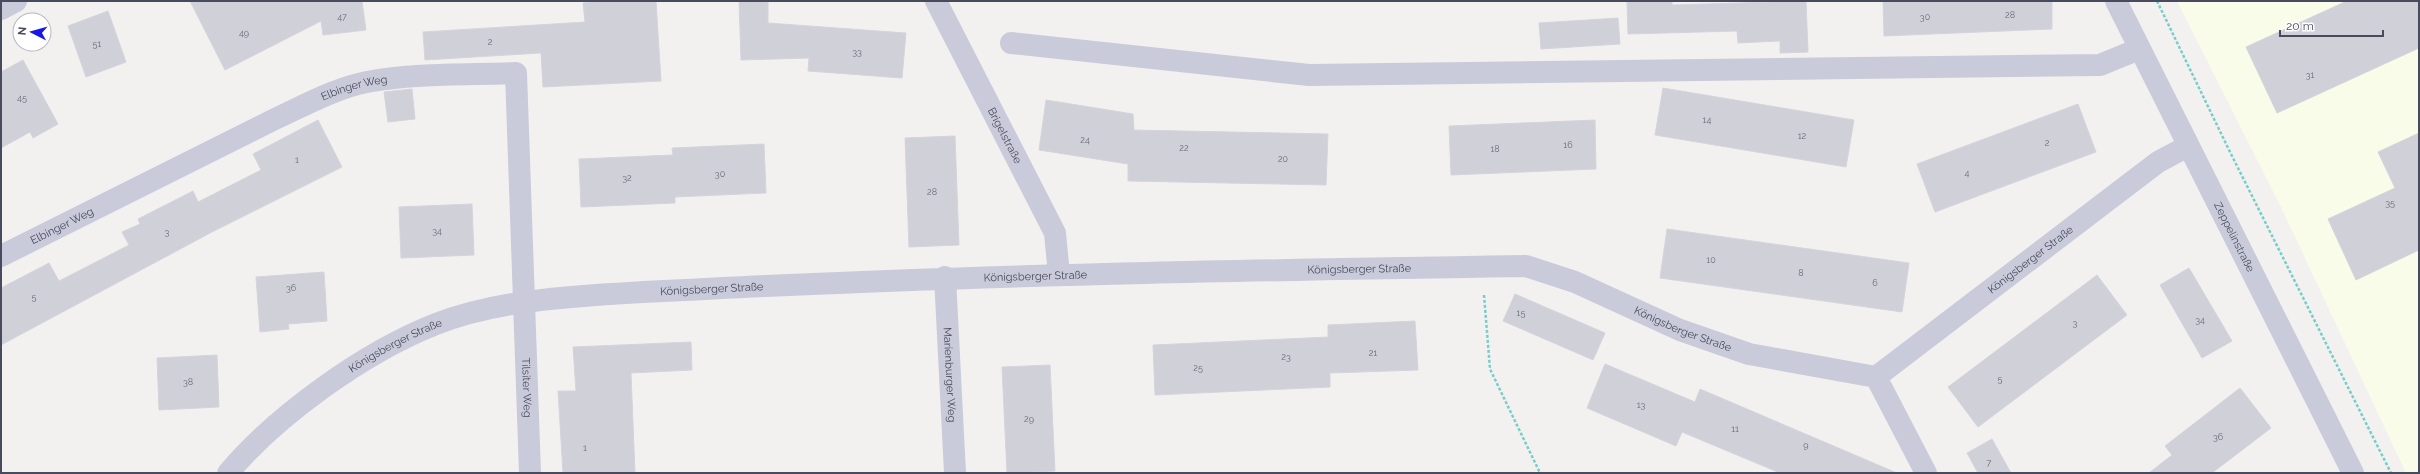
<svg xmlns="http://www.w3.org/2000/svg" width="2420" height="474" font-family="Raleway,sans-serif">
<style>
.commercial{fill:#fafcea}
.building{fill:#d0d0d8;stroke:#d5d4dc}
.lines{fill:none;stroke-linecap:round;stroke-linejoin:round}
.path{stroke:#76ceca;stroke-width:2.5;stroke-dasharray:3 2;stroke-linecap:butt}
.minor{stroke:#cacbda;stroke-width:22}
.labels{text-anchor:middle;stroke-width:3.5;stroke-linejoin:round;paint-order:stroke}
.number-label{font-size:9px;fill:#6a6c7c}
.street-label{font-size:11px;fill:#484a5e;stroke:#fff}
</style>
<rect width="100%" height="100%" fill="#f3f1f0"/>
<path class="commercial" d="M 2177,1 L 2419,1 L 2419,473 L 2406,473 L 2281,207 Z"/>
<g class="building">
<path d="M 190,1 L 362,1 L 366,30 L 323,35 L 321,21 L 225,70 Z"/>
<path d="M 598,1 L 656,1 L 661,81 L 543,87 L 541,53 L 425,60 L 423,32 L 585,22 L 583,3 Z"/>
<path d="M 739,1 L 768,1 L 768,23 L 906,33 L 902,78 L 808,71 L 809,58 L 741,60 Z"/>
<path d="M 1627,1 L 1672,1 L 1672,5 L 1806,1 L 1808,52 L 1780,53 L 1780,41 L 1738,43 L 1737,31 L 1628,34 Z"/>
<path d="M 1883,1 L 2052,1 L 2052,29 L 1884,36 Z"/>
<path d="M 2347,1 L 2419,1 L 2419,48 L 2277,113 L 2246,47 Z"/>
<path d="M 108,11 L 126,62 L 86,77 L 68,26 Z"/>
<path d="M 1618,18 L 1620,44 L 1541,49 L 1539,23 Z"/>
<path d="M 23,60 L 58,124 L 33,138 L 30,132 L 1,148 L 1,72 Z"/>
<path d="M 1663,88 L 1854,120 L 1846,167 L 1655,135 Z"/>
<path d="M 412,89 L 415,119 L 388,122 L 384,92 Z"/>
<path d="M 1046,100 L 1133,114 L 1134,130 L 1328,134 L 1326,185 L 1128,181 L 1128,164 L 1039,150 Z"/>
<path d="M 2078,104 L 2096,152 L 1935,212 L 1917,164 Z"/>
<path d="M 318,120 L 342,167 L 212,232 L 1,345 L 1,288 L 49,263 L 59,281 L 129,245 L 122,232 L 140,224 L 138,219 L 193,191 L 198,202 L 261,170 L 253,154 Z"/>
<path d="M 1595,120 L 1596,169 L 1451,175 L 1449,126 Z"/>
<path d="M 2419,133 L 2419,250 L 2356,280 L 2328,219 L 2395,188 L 2378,152 Z"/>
<path d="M 955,136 L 959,245 L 909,247 L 905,138 Z"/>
<path d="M 764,144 L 766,193 L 675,197 L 675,203 L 581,207 L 579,159 L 673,155 L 672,148 Z"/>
<path d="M 472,204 L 474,255 L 401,258 L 399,207 Z"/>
<path d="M 1667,229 L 1909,263 L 1902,312 L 1660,278 Z"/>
<path d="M 2189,268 L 2232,341 L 2202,358 L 2160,285 Z"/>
<path d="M 324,272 L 327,321 L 288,324 L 289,329 L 260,332 L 256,277 Z"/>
<path d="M 2097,275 L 2127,315 L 1978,427 L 1948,387 Z"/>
<path d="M 1515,294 L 1605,333 L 1593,360 L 1503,321 Z"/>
<path d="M 1415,321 L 1418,370 L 1330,373 L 1330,387 L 1155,395 L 1153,345 L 1328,337 L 1328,325 Z"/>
<path d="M 691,342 L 692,370 L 631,373 L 635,473 L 563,473 L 558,391 L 576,391 L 573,347 Z"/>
<path d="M 217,355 L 219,407 L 159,410 L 157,358 Z"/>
<path d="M 1605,364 L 1695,402 L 1700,389 L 1897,473 L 1780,473 L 1682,432 L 1676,446 L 1587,408 Z"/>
<path d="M 1050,365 L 1055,471 L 1007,473 L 1002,367 Z"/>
<path d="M 2240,388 L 2271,428 L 2212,473 L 2149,473 L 2172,455 L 2165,446 Z"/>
<path d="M 1992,439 L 2011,473 L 1978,473 L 1967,453 Z"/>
</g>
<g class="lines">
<g class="path">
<path d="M 2157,1 L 2230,152 L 2391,473"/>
<path d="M 1484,295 L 1490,369 L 1540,473"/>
</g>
<g class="minor">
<path id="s1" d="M 936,1 L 1055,233 L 1059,275"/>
<path id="s2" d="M 2116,1 L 2353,473"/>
<path d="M 1,9 L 16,1"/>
<path d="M 1011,43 L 1309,75 L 2100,65 L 2139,49"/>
<path id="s3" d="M 1,256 L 277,118 C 305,105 336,88 367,82 C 415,73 467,75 516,73 L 530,473"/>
<path id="s4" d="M 945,277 L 955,473"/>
<path id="s5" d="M 1876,377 L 2158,162 L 2188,146"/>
<path id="s6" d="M 228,473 C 278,414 365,352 436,324 C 487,304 543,299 596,295 C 653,291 709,289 766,286 C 1019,274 1272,270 1526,266 L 1575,282 L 1680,330 L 1749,354 L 1876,377 L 1926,473"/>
</g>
</g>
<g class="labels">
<g class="number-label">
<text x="2010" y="18">28</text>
<text x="342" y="20">47</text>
<text x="1925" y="20">30</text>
<text x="244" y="36">49</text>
<text x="490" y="45">2</text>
<text x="97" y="47">51</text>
<text x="857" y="55">33</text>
<text x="2310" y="78">31</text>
<text x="22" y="101">45</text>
<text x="1707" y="123">14</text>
<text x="1802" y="139">12</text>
<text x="1085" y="143">24</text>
<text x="2047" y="146">2</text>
<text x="1568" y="148">16</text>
<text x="1184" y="151">22</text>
<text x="1495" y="152">18</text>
<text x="1283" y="162">20</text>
<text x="297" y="163">1</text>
<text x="1967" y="176">4</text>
<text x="720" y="177">30</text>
<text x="627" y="181">32</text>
<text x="932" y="195">28</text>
<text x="2390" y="206">35</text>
<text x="437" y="234">34</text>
<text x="167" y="235">3</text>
<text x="1711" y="263">10</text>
<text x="1801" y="276">8</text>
<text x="1875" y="286">6</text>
<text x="291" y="291">36</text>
<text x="34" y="300">5</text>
<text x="1521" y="316">15</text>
<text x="2200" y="323">34</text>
<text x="2075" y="326">3</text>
<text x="1373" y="356">21</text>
<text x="1286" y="360">23</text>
<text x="1198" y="371">25</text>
<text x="2000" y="382">5</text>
<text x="188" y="385">38</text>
<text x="1641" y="408">13</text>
<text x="1029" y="422">29</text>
<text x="1735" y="432">11</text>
<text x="2218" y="440">36</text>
<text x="1806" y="448">9</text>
<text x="585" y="451">1</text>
<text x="1989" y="466">7</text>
</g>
<g class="street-label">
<text dy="4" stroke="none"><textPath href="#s3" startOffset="392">Elbinger Weg</textPath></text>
<text dy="4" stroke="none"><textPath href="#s1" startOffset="151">Brigelstraße</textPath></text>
<text dy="4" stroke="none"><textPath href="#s3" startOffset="68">Elbinger Weg</textPath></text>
<text dy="4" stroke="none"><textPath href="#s2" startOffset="264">Zeppelinstraße</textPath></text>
<text dy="4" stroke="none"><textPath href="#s5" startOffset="194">Königsberger Straße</textPath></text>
<text dy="4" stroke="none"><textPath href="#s6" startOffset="1185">Königsberger Straße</textPath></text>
<text dy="4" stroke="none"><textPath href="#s6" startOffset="861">Königsberger Straße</textPath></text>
<text dy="4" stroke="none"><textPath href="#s6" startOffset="537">Königsberger Straße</textPath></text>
<text dy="4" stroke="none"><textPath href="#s6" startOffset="1521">Königsberger Straße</textPath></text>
<text dy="4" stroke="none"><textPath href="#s6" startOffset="212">Königsberger Straße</textPath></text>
<text dy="4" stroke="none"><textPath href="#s4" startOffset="98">Marienburger Weg</textPath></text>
<text dy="4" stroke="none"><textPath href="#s3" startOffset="870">Tilsiter Weg</textPath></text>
</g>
</g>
<rect width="2420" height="474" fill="none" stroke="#484a5e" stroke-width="4"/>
<g transform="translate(32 32) rotate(276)"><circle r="19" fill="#ffffff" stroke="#b6b7bf"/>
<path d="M0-3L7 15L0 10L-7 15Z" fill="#1917e5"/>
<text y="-6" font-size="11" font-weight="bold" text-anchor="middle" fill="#484a5e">N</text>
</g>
<path d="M2280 30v6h103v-6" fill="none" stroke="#484a5e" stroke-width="2"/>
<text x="2286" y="30" font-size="12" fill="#484a5e" stroke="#ffffff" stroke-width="3" paint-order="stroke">20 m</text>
</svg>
